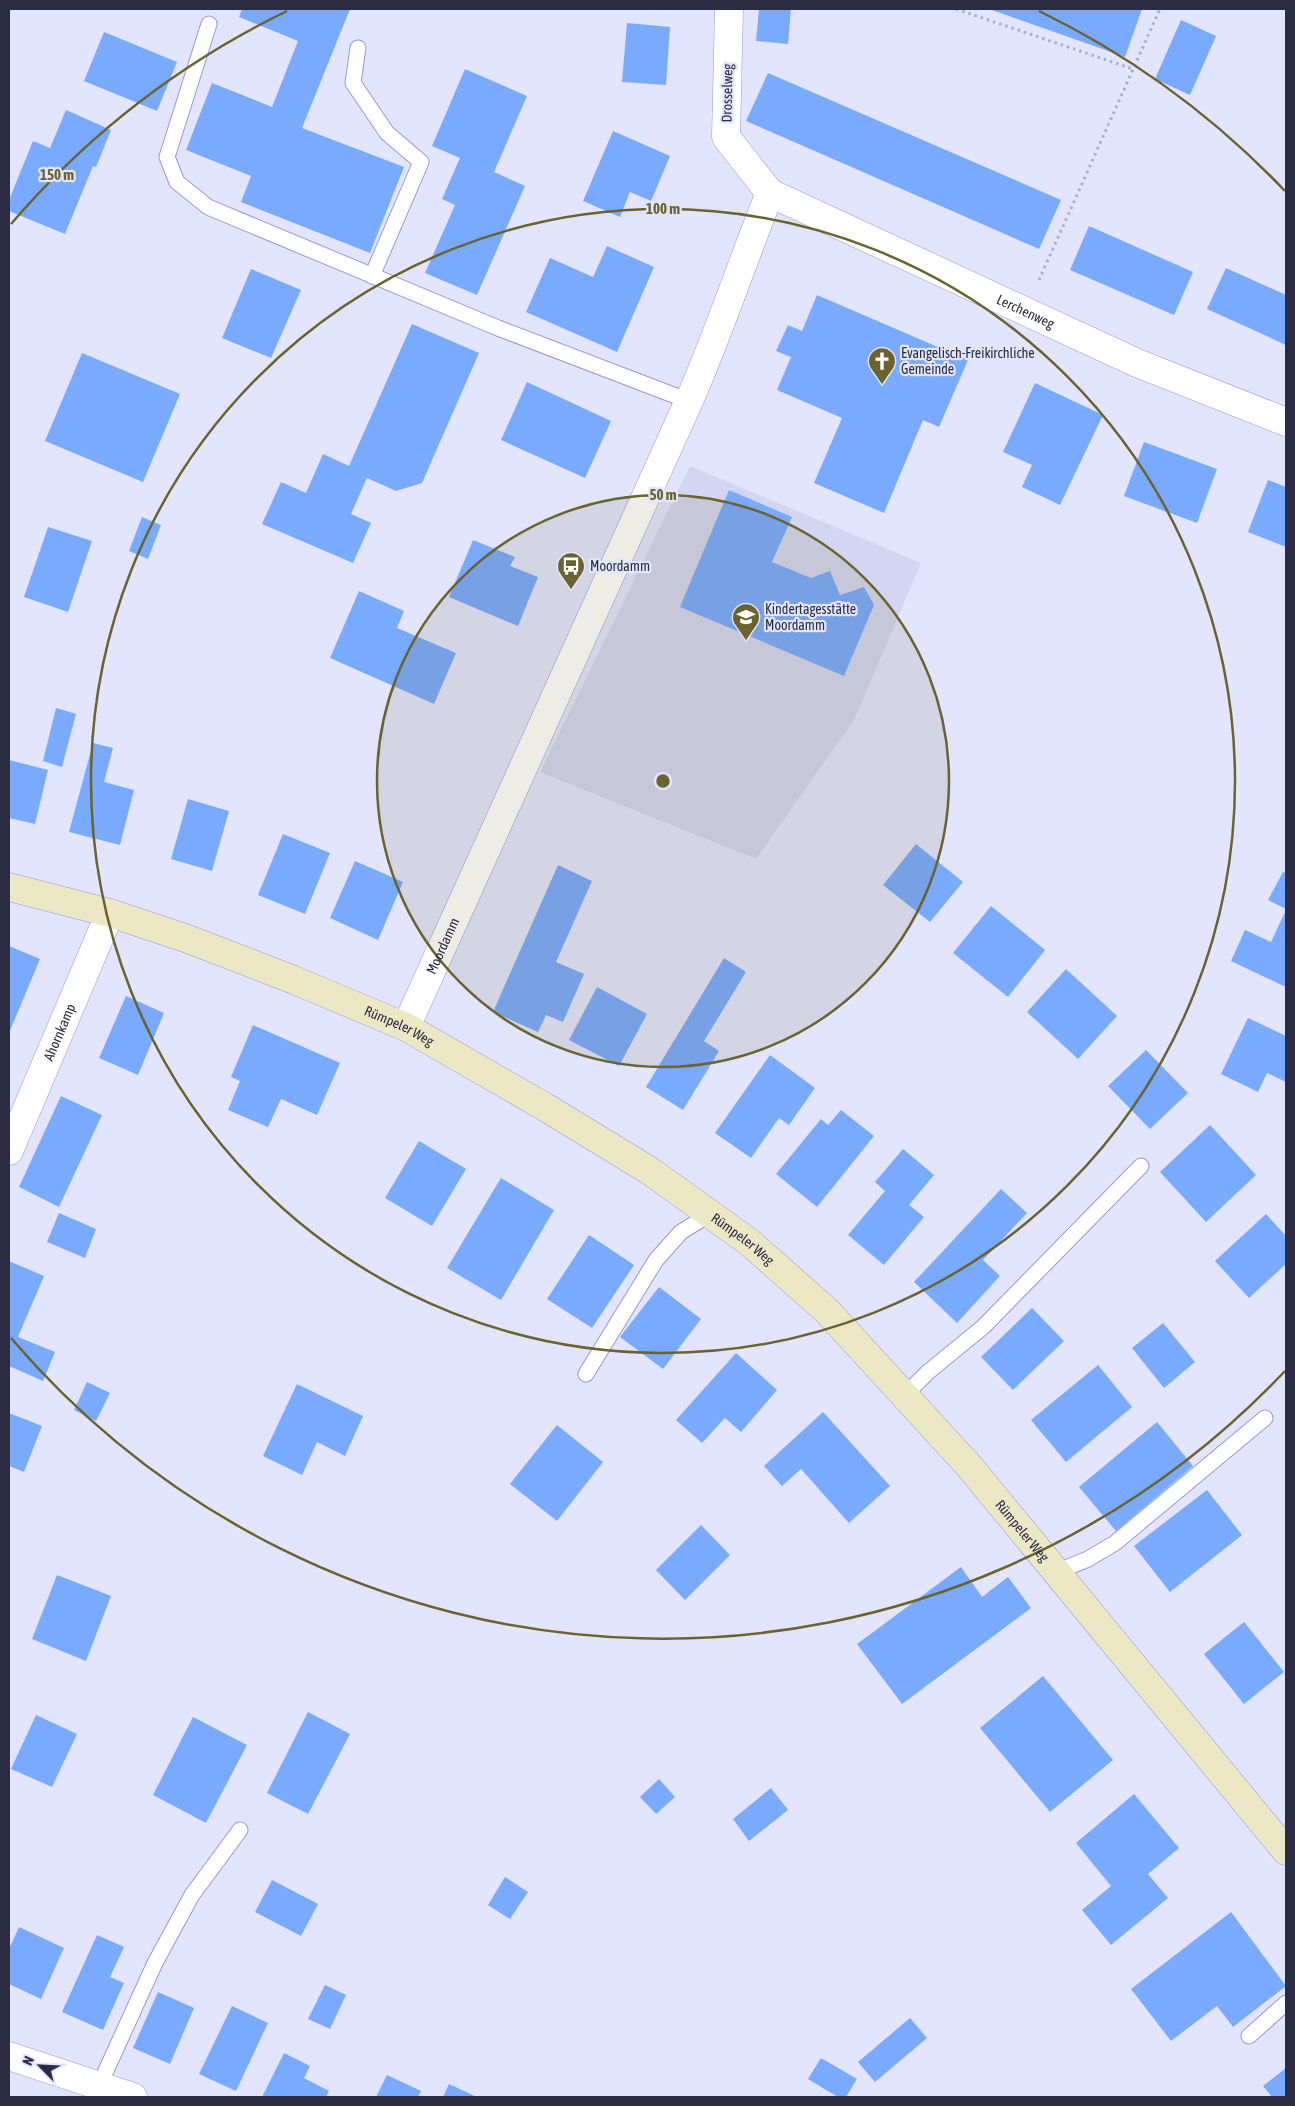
<svg xmlns="http://www.w3.org/2000/svg" width="1295" height="2106" font-family="'Asap Condensed',sans-serif">
<style>
.built{fill:#d3d6f2}
.building{fill:#79aafd}
.lines{fill:none;stroke-linecap:round;stroke-linejoin:round}
.lane-casing{stroke:#9599d2;stroke-width:17}
.street-casing{stroke:#9599d2;stroke-width:29}
.secondary-casing{stroke:#9599d2;stroke-width:29}
.path{stroke:#abadc5;stroke-width:3;stroke-dasharray:2.5 4;stroke-linecap:butt}
.lane{stroke:#fff;stroke-width:15}
.street{stroke:#fff;stroke-width:28}
.secondary{stroke:#ece7c5;stroke-width:28}
.ring{fill:none;stroke:#6a632f;stroke-width:2.5}
.labels{text-anchor:middle;stroke-width:4.5;stroke-linejoin:round;paint-order:stroke}
.street-label{font-size:14px;fill:#2b2c43;stroke:#e2e5fd}
.poi-label{font-size:14px;fill:#2b2c43;stroke:#e2e5fd;text-anchor:start}
.centre{fill:#6a632f;stroke:#e2e5fd;stroke-width:2.5}
.ring-label{font-size:15px;text-anchor:middle;font-weight:bold;fill:#6a632f;stroke:#e2e5fd;stroke-width:4.5;stroke-linejoin:round;paint-order:stroke}
</style>
<rect width="100%" height="100%" fill="#e2e5fd"/>
<path class="built" d="M 690,466 L 921,563 L 854,720 L 756,859 L 540,772 Z"/>
<g class="building">
<path d="M 242,9 L 350,9 L 302,128 L 404,167 L 370,253 L 241,202 L 251,176 L 186,150 L 212,83 L 272,107 L 298,41 L 239,17 Z"/>
<path d="M 759,9 L 791,9 L 788,44 L 756,41 Z"/>
<path d="M 989,9 L 1142,9 L 1125,57 Z"/>
<path d="M 1181,20 L 1216,36 L 1190,95 L 1155,79 Z"/>
<path d="M 627,23 L 670,27 L 666,85 L 622,82 Z"/>
<path d="M 104,32 L 177,62 L 157,111 L 84,81 Z"/>
<path d="M 465,69 L 527,96 L 494,172 L 525,186 L 477,295 L 425,273 L 455,205 L 442,199 L 460,158 L 432,146 Z"/>
<path d="M 768,73 L 1061,200 L 1039,249 L 746,121 Z"/>
<path d="M 66,110 L 111,130 L 96,167 L 93,166 L 65,234 L 9,211 L 9,200 L 33,141 L 50,148 Z"/>
<path d="M 613,131 L 670,156 L 651,201 L 630,192 L 620,217 L 583,201 Z"/>
<path d="M 1089,226 L 1193,272 L 1174,315 L 1070,270 Z"/>
<path d="M 607,246 L 654,267 L 617,352 L 526,312 L 550,258 L 593,277 Z"/>
<path d="M 1226,268 L 1286,295 L 1286,345 L 1207,309 Z"/>
<path d="M 251,269 L 301,290 L 271,358 L 222,338 Z"/>
<path d="M 817,295 L 968,360 L 939,427 L 923,420 L 884,513 L 814,483 L 842,418 L 777,390 L 791,357 L 776,351 L 788,325 L 802,331 Z"/>
<path d="M 412,324 L 479,353 L 422,483 L 396,491 L 367,478 L 351,514 L 371,523 L 353,563 L 262,524 L 281,482 L 306,493 L 323,454 L 349,466 Z"/>
<path d="M 82,353 L 180,394 L 143,482 L 45,441 Z"/>
<path d="M 527,382 L 611,421 L 585,478 L 501,440 Z"/>
<path d="M 1035,383 L 1103,415 L 1060,505 L 1022,487 L 1032,465 L 1003,452 Z"/>
<path d="M 1144,442 L 1217,469 L 1197,523 L 1124,496 Z"/>
<path d="M 1268,480 L 1286,487 L 1286,547 L 1248,532 Z"/>
<path d="M 729,490 L 792,517 L 772,562 L 811,578 L 830,571 L 840,595 L 864,587 L 874,605 L 844,676 L 680,607 Z"/>
<path d="M 142,517 L 161,525 L 148,559 L 129,551 Z"/>
<path d="M 48,527 L 92,541 L 68,612 L 24,597 Z"/>
<path d="M 473,540 L 515,557 L 510,566 L 538,577 L 518,626 L 449,597 Z"/>
<path d="M 359,591 L 404,611 L 397,628 L 456,653 L 434,704 L 330,658 Z"/>
<path d="M 56,708 L 76,714 L 62,767 L 43,761 Z"/>
<path d="M 93,743 L 113,748 L 104,782 L 134,790 L 120,845 L 69,832 Z"/>
<path d="M 9,760 L 48,770 L 35,824 L 9,818 Z"/>
<path d="M 188,799 L 229,811 L 212,871 L 171,859 Z"/>
<path d="M 283,834 L 330,853 L 305,914 L 258,895 Z"/>
<path d="M 916,844 L 963,882 L 930,922 L 883,885 Z"/>
<path d="M 355,861 L 403,882 L 378,940 L 330,918 Z"/>
<path d="M 558,865 L 592,881 L 556,962 L 584,974 L 563,1022 L 546,1015 L 538,1032 L 493,1012 Z"/>
<path d="M 1283,872 L 1286,873 L 1286,909 L 1268,900 Z"/>
<path d="M 991,906 L 1045,950 L 1008,997 L 953,953 Z"/>
<path d="M 1286,910 L 1286,987 L 1231,961 L 1245,930 L 1271,942 Z"/>
<path d="M 9,946 L 40,959 L 9,1033 Z"/>
<path d="M 724,958 L 746,972 L 704,1041 L 719,1051 L 683,1110 L 646,1087 Z"/>
<path d="M 1066,969 L 1117,1016 L 1078,1059 L 1027,1012 Z"/>
<path d="M 597,987 L 647,1014 L 619,1066 L 569,1040 Z"/>
<path d="M 126,996 L 164,1013 L 138,1075 L 99,1058 Z"/>
<path d="M 1248,1018 L 1286,1036 L 1286,1082 L 1267,1073 L 1258,1092 L 1221,1074 Z"/>
<path d="M 253,1025 L 340,1063 L 317,1115 L 281,1099 L 268,1127 L 228,1110 L 240,1081 L 231,1077 Z"/>
<path d="M 1146,1050 L 1188,1093 L 1150,1129 L 1108,1086 Z"/>
<path d="M 770,1055 L 815,1088 L 789,1125 L 779,1118 L 751,1158 L 715,1133 Z"/>
<path d="M 61,1096 L 102,1115 L 59,1207 L 19,1187 Z"/>
<path d="M 841,1110 L 874,1136 L 817,1207 L 776,1174 L 821,1119 L 828,1125 Z"/>
<path d="M 1210,1125 L 1256,1175 L 1206,1222 L 1160,1172 Z"/>
<path d="M 419,1141 L 466,1169 L 432,1226 L 385,1198 Z"/>
<path d="M 903,1149 L 934,1175 L 909,1205 L 924,1217 L 884,1265 L 848,1235 L 885,1191 L 875,1182 Z"/>
<path d="M 501,1178 L 554,1210 L 501,1300 L 447,1268 Z"/>
<path d="M 1001,1189 L 1027,1213 L 983,1260 L 1000,1276 L 957,1323 L 914,1282 Z"/>
<path d="M 59,1213 L 96,1229 L 85,1258 L 47,1242 Z"/>
<path d="M 1266,1214 L 1286,1236 L 1286,1264 L 1249,1298 L 1215,1261 Z"/>
<path d="M 589,1235 L 634,1265 L 592,1328 L 547,1299 Z"/>
<path d="M 9,1261 L 44,1276 L 18,1337 L 55,1352 L 43,1381 L 9,1366 Z"/>
<path d="M 659,1287 L 701,1319 L 663,1369 L 620,1337 Z"/>
<path d="M 1032,1308 L 1064,1341 L 1013,1390 L 981,1357 Z"/>
<path d="M 1163,1323 L 1195,1362 L 1164,1388 L 1132,1348 Z"/>
<path d="M 736,1353 L 777,1390 L 741,1432 L 725,1418 L 702,1443 L 676,1420 Z"/>
<path d="M 1098,1365 L 1132,1407 L 1066,1462 L 1031,1420 Z"/>
<path d="M 87,1382 L 110,1393 L 96,1421 L 74,1410 Z"/>
<path d="M 297,1384 L 363,1416 L 345,1456 L 317,1442 L 302,1475 L 263,1456 Z"/>
<path d="M 823,1412 L 890,1486 L 849,1523 L 801,1469 L 782,1486 L 764,1466 Z"/>
<path d="M 9,1413 L 42,1426 L 24,1472 L 9,1466 Z"/>
<path d="M 1157,1422 L 1193,1466 L 1116,1531 L 1079,1487 Z"/>
<path d="M 557,1425 L 603,1462 L 557,1521 L 510,1484 Z"/>
<path d="M 1207,1490 L 1242,1535 L 1170,1592 L 1134,1546 Z"/>
<path d="M 701,1525 L 730,1555 L 685,1600 L 656,1570 Z"/>
<path d="M 961,1567 L 982,1597 L 1008,1577 L 1031,1608 L 902,1704 L 857,1644 Z"/>
<path d="M 57,1575 L 111,1596 L 86,1661 L 32,1639 Z"/>
<path d="M 1244,1622 L 1284,1672 L 1244,1704 L 1204,1654 Z"/>
<path d="M 1043,1676 L 1113,1760 L 1050,1812 L 980,1728 Z"/>
<path d="M 308,1712 L 350,1734 L 308,1814 L 267,1793 Z"/>
<path d="M 36,1715 L 77,1734 L 52,1787 L 11,1769 Z"/>
<path d="M 193,1717 L 247,1745 L 206,1823 L 153,1795 Z"/>
<path d="M 659,1779 L 675,1797 L 656,1814 L 640,1797 Z"/>
<path d="M 771,1788 L 788,1810 L 749,1841 L 733,1819 Z"/>
<path d="M 1134,1794 L 1179,1848 L 1148,1874 L 1168,1898 L 1111,1945 L 1082,1910 L 1111,1886 L 1076,1843 Z"/>
<path d="M 505,1877 L 528,1892 L 510,1919 L 488,1905 Z"/>
<path d="M 272,1880 L 318,1904 L 301,1936 L 255,1912 Z"/>
<path d="M 1231,1912 L 1286,1986 L 1233,2027 L 1217,2006 L 1171,2041 L 1131,1989 Z"/>
<path d="M 19,1927 L 64,1948 L 41,1999 L 9,1984 L 9,1949 Z"/>
<path d="M 97,1935 L 124,1947 L 110,1977 L 124,1983 L 103,2030 L 62,2012 Z"/>
<path d="M 325,1985 L 346,1995 L 330,2029 L 308,2019 Z"/>
<path d="M 158,1992 L 194,2008 L 170,2064 L 133,2048 Z"/>
<path d="M 232,2006 L 268,2023 L 236,2091 L 199,2074 Z"/>
<path d="M 910,2018 L 927,2038 L 875,2082 L 858,2062 Z"/>
<path d="M 284,2053 L 310,2066 L 304,2078 L 329,2091 L 326,2097 L 262,2097 Z"/>
<path d="M 821,2058 L 857,2079 L 846,2097 L 838,2097 L 808,2079 Z"/>
<path d="M 1286,2068 L 1286,2097 L 1272,2097 L 1263,2086 Z"/>
<path d="M 387,2075 L 421,2091 L 418,2097 L 376,2097 Z"/>
<path d="M 449,2084 L 477,2097 L 443,2097 Z"/>
</g>
<g class="lines">
<g class="lane-casing">
<g id="lane">
<path d="M 209,24 L 167,157 L 177,182 L 208,207 L 498,328 L 689,401"/>
<path d="M 358,48 L 353,83 L 387,133 L 421,162 L 372,276"/>
<path d="M 586,1374 L 656,1260 L 681,1232 L 710,1214"/>
<path d="M 904,1396 L 928,1372 L 983,1327 L 1141,1166"/>
<path d="M 1056,1572 L 1088,1559 L 1115,1543 L 1265,1418"/>
<path d="M 1249,2036 L 1286,2003"/>
<path d="M 99,2086 L 155,1963 L 192,1895 L 240,1830"/>
</g>
</g>
<g class="street-casing">
<g id="street">
<path id="s1" d="M 729,9 L 726,137 L 770,193 L 1137,363 L 1286,422"/>
<path id="s2" d="M 406,1027 L 689,401 C 719,333 742,262 770,193"/>
<path id="s3" d="M 9,1151 L 110,913"/>
<path d="M 9,2056 L 133,2097"/>
</g>
</g>
<g class="secondary-casing">
<g id="secondary">
<path id="s4" d="M 9,887 L 110,913 L 188,939 L 294,980 L 406,1027 L 545,1107 L 650,1171 L 749,1242 L 827,1311 L 969,1466 L 1286,1851"/>
</g>
</g>
<g class="path">
<path d="M 956,9 L 1133,69"/>
<path d="M 1039,280 L 1160,9"/>
</g>
<use href="#lane" class="lane"/>
<use href="#street" class="street"/>
<use href="#secondary" class="secondary"/>
</g>
<circle cx="663" cy="781" r="286" fill="#6a632f" fill-opacity=".12"/>
<g class="ring">
<circle cx="663" cy="781" r="286"/>
<circle cx="663" cy="781" r="572"/>
<path d="M1285 1371A857 857 0 0 1 11 1338M11 224A857 857 0 0 1 287 11M1039 11A857 857 0 0 1 1285 191"/>
</g>
<defs>
<g id="church-pin" transform="scale(1.4375)"><path d="M0 17L-7.5 6A9.5 9.5 0 1 1 7.5 6Z" fill="#6a632f" stroke="#e2e5fd"/><path d="M-1.2-6h2.4v3.5h3.3v2.4h-3.3V6h-2.4V-.1h-3.3v-2.4h3.3Z" fill="#fff"/></g>
<g id="bus-pin" transform="scale(1.4375)"><path d="M0 17L-7.5 6A9.5 9.5 0 1 1 7.5 6Z" fill="#6a632f" stroke="#e2e5fd"/><path d="M-5-6H5V4H4V6H2V4H-2V6H-4V4H-5ZM-3.5-4V0h7V-4ZM-3.5 1.2v1.5H-2V1.2ZM2 1.2v1.5H3.5V1.2Z" fill="#fff"/></g>
<g id="school-pin" transform="scale(1.4375)"><path d="M0 17L-7.5 6A9.5 9.5 0 1 1 7.5 6Z" fill="#6a632f" stroke="#e2e5fd"/><path d="M0-5L7-2L0 1L-7-2ZM-4 1L0 2.5L4 1V4Q0 6-4 4Z" fill="#fff"/></g>
</defs>
<g fill-rule="evenodd">
<use href="#church-pin" x="882" y="361"/>
<use href="#bus-pin" x="571" y="566"/>
<use href="#school-pin" x="746" y="617"/>
</g>
<g class="labels">
<g class="street-label">
<text transform="translate(727 93) rotate(-89)" y="5">Drosselweg</text>
<text dy="5" stroke="none"><textPath href="#s1" startOffset="481">Lerchenweg</textPath></text>
<text dy="5" stroke="none"><textPath href="#s2" startOffset="89">Moordamm</textPath></text>
<text dy="5" stroke="none"><textPath href="#s4" startOffset="415">Rümpeler Weg</textPath></text>
<text dy="5" stroke="none"><textPath href="#s3" startOffset="129">Ahornkamp</textPath></text>
<text dy="5" stroke="none"><textPath href="#s4" startOffset="820">Rümpeler Weg</textPath></text>
<text dy="5" stroke="none"><textPath href="#s4" startOffset="1225">Rümpeler Weg</textPath></text>
</g>
<g class="poi-label">
<text x="901" y="358">Evangelisch-Freikirchliche<tspan x="901" dy="16">Gemeinde</tspan></text>
<text x="590" y="571">Moordamm</text>
<text x="765" y="614">Kindertagesstätte<tspan x="765" dy="16">Moordamm</tspan></text>
</g>
</g>
<circle cx="663" cy="781" r="8" class="centre"/>
<g class="ring-label">
<text x="57" y="180">150 m</text>
<text x="663" y="214">100 m</text>
<text x="663" y="500">50 m</text>
</g>
<rect width="1295" height="2106" fill="none" stroke="#2b2c43" stroke-width="20"/>
<g transform="translate(40 2066) rotate(294)" stroke="#e2e5fd" stroke-width="4" paint-order="stroke">
<path d="M0-4L9 19L0 12L-9 19Z" fill="#2b2c43"/>
<text y="-8" font-size="14" font-weight="bold" text-anchor="middle" fill="#2b2c43">N</text>
</g>
</svg>
